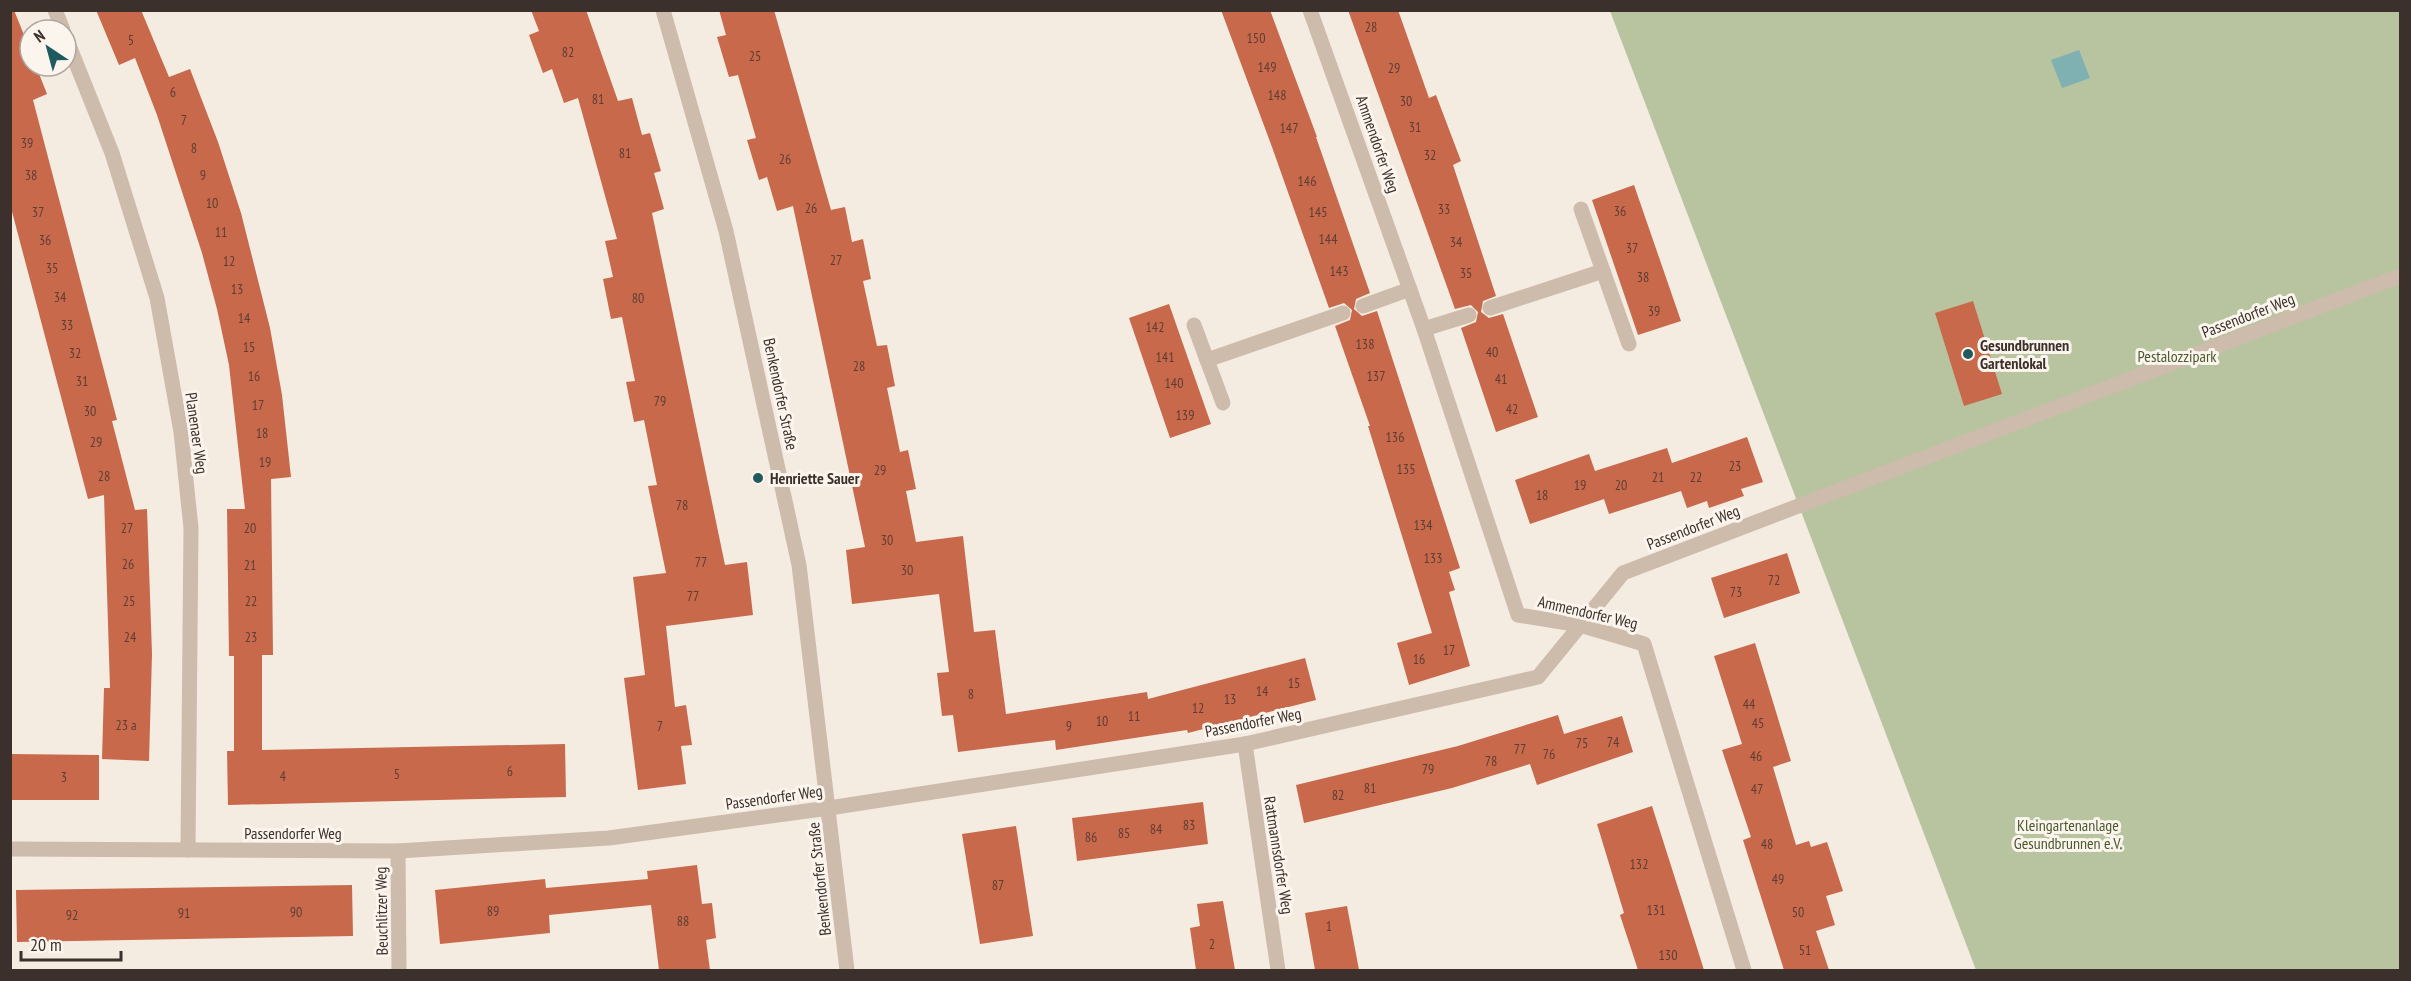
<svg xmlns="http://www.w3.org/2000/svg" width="2411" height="981" font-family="'PT Sans Narrow',sans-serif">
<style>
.green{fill:#b8c4a0}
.water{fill:#7fb0b2}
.building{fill:#c8694b}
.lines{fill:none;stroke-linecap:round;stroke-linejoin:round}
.minor{stroke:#cdbbac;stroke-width:15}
.poi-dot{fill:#1f5a5e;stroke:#fbf5ee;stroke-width:2}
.labels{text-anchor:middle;stroke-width:6;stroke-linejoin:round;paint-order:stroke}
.number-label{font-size:14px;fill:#5e3e33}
.street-label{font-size:16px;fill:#3b302b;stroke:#fbf5ee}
.poi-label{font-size:16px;font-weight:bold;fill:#3b302b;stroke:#fbf5ee;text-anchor:start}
.park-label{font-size:16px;fill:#4a5a2e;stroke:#fbf5ee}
</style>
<rect width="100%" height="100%" fill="#f4ebe1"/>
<path class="green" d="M 1610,11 L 2400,11 L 2400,970 L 1976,970 Z"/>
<path class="water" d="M 2079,50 L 2090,78 L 2062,88 L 2051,60 Z"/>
<g class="building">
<path d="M 10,10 L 14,10 L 30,50 L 30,66 L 36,66 L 47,94 L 33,100 L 117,420 L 112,421 L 135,510 L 147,509 L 152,654 L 149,761 L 102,759 L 104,688 L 110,688 L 104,495 L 88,499 L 10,204 Z"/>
<path d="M 96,10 L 141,10 L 169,77 L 190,69 L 218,142 L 241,213 L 270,328 L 282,395 L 291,477 L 271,479 L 273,655 L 262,655 L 262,750 L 565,744 L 566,797 L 228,805 L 227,751 L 234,751 L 234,656 L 229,656 L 227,509 L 245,509 L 229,365 L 217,309 L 202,253 L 157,115 L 135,58 L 119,65 Z"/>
<path d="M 531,10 L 586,10 L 618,101 L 632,98 L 642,135 L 650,133 L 661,171 L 654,173 L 664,209 L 652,213 L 725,565 L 747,562 L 753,615 L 666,626 L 675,707 L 686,705 L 692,745 L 681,746 L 686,784 L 638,790 L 624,678 L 645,675 L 633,577 L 666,573 L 648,486 L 657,485 L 644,420 L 634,422 L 626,382 L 635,381 L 622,317 L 611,319 L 603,279 L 613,277 L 605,241 L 617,239 L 578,98 L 564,103 L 552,69 L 543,73 L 529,35 L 539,31 Z"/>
<path d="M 719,10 L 774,10 L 831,210 L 845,207 L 852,242 L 863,239 L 871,279 L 863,281 L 877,346 L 887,345 L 895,386 L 887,388 L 900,452 L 908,450 L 916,489 L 906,491 L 916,542 L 963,536 L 974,632 L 995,630 L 1006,714 L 1147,692 L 1148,699 L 1305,658 L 1316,700 L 1188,733 L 1187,730 L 1056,750 L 1055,740 L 958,752 L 953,715 L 942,716 L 937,673 L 949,672 L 939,594 L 852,604 L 846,550 L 865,547 L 793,206 L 777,211 L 767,177 L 759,180 L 747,140 L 756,138 L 738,75 L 729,77 L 717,37 L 726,35 Z"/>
<path d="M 1221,10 L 1270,10 L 1317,137 L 1316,137 L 1370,293 L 1356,299 L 1354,309 L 1362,316 L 1377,311 L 1460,568 L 1449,572 L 1455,590 L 1449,592 L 1470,666 L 1409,685 L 1397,643 L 1432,633 L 1368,426 L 1370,426 L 1335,326 L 1350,320 L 1352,310 L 1344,303 L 1329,308 L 1272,147 Z"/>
<path d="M 1348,10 L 1398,10 L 1429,98 L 1436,95 L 1461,161 L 1453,165 L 1496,296 L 1483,301 L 1481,312 L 1489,318 L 1503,314 L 1538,417 L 1496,432 L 1461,328 L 1476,322 L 1478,312 L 1471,305 L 1455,309 Z"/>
<path d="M 1634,185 L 1681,321 L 1638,335 L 1592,200 Z"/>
<path d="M 1973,301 L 2002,394 L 1964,406 L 1935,313 Z"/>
<path d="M 1169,304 L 1211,424 L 1170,438 L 1129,318 Z"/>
<path d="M 1747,437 L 1763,482 L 1741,489 L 1744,496 L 1709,508 L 1707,501 L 1687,508 L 1681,491 L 1609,514 L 1604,499 L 1530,524 L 1515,480 L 1589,454 L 1595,471 L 1667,448 L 1672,463 Z"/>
<path d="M 1787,553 L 1800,593 L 1724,618 L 1711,578 Z"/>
<path d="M 1755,643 L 1791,761 L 1773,767 L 1796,845 L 1809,841 L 1811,847 L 1827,842 L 1843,891 L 1826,896 L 1835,925 L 1816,931 L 1829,970 L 1784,970 L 1743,840 L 1751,837 L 1722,750 L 1742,744 L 1714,656 Z"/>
<path d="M 1558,715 L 1564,734 L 1622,716 L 1633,752 L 1537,785 L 1530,764 L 1452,788 L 1304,823 L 1296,785 L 1458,746 Z"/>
<path d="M 10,754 L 99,755 L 99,800 L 10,800 Z"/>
<path d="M 1203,802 L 1208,844 L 1077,861 L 1072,818 Z"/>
<path d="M 1652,806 L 1687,916 L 1704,970 L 1638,970 L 1620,915 L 1624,913 L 1597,824 Z"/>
<path d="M 1016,826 L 1033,936 L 980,944 L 962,834 Z"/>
<path d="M 697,865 L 702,904 L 712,903 L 716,938 L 706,940 L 710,970 L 659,970 L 651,905 L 549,915 L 550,933 L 440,944 L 435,890 L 545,879 L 546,888 L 648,879 L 647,871 Z"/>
<path d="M 352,885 L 353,936 L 17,942 L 16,890 Z"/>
<path d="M 1223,901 L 1235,970 L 1196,970 L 1190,928 L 1200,926 L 1197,904 Z"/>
<path d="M 1347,906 L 1359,970 L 1315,970 L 1305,913 Z"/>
</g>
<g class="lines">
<g class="minor">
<path d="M 55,10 L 63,30"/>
<path d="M 663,10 L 726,231 L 799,565 L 847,970"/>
<path d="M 1310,10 L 1424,329 L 1518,615 L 1580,625 L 1644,644 L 1744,970"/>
<path d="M 66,38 L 112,153 L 157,298 L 181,432 L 191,528 L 188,850"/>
<path d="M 1581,209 L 1629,344"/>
<path d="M 1363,306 L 1410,289"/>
<path d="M 1490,308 L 1603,271"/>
<path d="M 1194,325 L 1223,403"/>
<path d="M 1424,329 L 1469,315"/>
<path d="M 1207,360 L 1343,313"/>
<path d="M 1245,744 L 1278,970"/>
<path d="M 10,849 L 398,851 L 609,838 L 829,808 L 1245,744 L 1538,677 L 1623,573 L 2400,276"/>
<path d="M 398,851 L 399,970"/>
</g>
</g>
<g class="poi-dot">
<circle cx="1968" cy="354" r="6"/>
<circle cx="758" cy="478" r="6"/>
</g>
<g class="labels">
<g class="number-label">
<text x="1371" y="32">28</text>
<text x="1256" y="43">150</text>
<text x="131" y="45">5</text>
<text x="568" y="57">82</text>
<text x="755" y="61">25</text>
<text x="1267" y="72">149</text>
<text x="1394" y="73">29</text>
<text x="173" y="97">6</text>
<text x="1277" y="100">148</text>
<text x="598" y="104">81</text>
<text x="1406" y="106">30</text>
<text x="184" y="125">7</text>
<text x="1415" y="132">31</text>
<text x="1289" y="133">147</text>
<text x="27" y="148">39</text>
<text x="194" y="153">8</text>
<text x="625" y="158">81</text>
<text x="1430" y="160">32</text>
<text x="785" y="164">26</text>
<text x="31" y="180">38</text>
<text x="203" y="180">9</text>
<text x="1307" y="186">146</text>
<text x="212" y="208">10</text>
<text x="811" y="213">26</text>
<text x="1444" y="214">33</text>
<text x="1620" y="216">36</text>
<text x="38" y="217">37</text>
<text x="1318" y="217">145</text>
<text x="221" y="237">11</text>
<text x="1328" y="244">144</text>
<text x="45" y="245">36</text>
<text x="1456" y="247">34</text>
<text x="1632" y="253">37</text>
<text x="836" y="265">27</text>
<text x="229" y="266">12</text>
<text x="52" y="273">35</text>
<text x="1339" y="276">143</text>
<text x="1466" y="278">35</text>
<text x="1643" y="282">38</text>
<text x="237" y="294">13</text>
<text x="60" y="302">34</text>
<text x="638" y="303">80</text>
<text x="1654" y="316">39</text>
<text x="244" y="323">14</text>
<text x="67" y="330">33</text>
<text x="1155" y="332">142</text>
<text x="1365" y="349">138</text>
<text x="249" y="352">15</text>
<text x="1492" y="357">40</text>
<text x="75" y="358">32</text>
<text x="1165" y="362">141</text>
<text x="859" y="371">28</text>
<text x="254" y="381">16</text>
<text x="1376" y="381">137</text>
<text x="1501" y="384">41</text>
<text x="82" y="386">31</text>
<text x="1174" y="388">140</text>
<text x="660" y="406">79</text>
<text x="258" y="410">17</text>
<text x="1512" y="414">42</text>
<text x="90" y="416">30</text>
<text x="1185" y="420">139</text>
<text x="262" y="438">18</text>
<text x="1395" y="442">136</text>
<text x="96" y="447">29</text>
<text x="265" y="467">19</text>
<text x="1735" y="471">23</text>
<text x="1406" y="474">135</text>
<text x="880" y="475">29</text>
<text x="104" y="481">28</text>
<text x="1658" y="482">21</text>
<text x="1696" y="482">22</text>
<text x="1580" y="490">19</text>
<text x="1621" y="490">20</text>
<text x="1542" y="500">18</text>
<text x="682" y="510">78</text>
<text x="1423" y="530">134</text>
<text x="127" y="533">27</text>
<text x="250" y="533">20</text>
<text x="887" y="545">30</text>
<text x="1433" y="563">133</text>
<text x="701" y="567">77</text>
<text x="128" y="569">26</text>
<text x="250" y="570">21</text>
<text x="907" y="575">30</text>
<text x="1774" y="585">72</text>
<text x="1736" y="597">73</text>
<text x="693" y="601">77</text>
<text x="129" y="606">25</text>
<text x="251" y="606">22</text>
<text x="130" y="642">24</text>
<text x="251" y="642">23</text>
<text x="1449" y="655">17</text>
<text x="1419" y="664">16</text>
<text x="1294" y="688">15</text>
<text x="1262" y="696">14</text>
<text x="971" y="699">8</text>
<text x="1230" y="704">13</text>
<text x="1749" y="709">44</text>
<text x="1198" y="713">12</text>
<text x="1134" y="721">11</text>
<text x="1102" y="726">10</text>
<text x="1758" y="728">45</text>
<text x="126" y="730">23 a</text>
<text x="660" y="731">7</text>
<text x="1069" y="731">9</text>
<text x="1613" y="747">74</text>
<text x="1582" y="748">75</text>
<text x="1520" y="754">77</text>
<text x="1549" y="759">76</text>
<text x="1756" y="761">46</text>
<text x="1491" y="766">78</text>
<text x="1428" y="774">79</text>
<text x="510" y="776">6</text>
<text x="397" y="779">5</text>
<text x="283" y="781">4</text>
<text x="64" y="782">3</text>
<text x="1370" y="793">81</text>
<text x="1757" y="794">47</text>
<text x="1338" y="800">82</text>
<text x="1189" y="830">83</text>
<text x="1156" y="834">84</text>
<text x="1124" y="838">85</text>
<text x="1091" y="842">86</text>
<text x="1767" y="849">48</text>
<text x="1639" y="869">132</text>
<text x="1778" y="884">49</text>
<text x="998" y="890">87</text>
<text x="1656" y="915">131</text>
<text x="493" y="916">89</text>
<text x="296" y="917">90</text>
<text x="1798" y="917">50</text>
<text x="184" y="918">91</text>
<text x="72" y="920">92</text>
<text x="683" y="926">88</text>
<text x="1329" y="931">1</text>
<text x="1212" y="949">2</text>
<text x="1805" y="955">51</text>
<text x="1668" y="960">130</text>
</g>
<g class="street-label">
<text transform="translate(1378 144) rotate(71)" y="6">Ammendorfer Weg</text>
<text transform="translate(2248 315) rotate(-21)" y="6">Passendorfer Weg</text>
<text transform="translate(781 394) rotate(78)" y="6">Benkendorfer Straße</text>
<text transform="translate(197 433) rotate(82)" y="6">Planenaer Weg</text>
<text transform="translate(1693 527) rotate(-21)" y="6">Passendorfer Weg</text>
<text transform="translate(1588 612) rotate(13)" y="6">Ammendorfer Weg</text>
<text transform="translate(1253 722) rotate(-11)" y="6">Passendorfer Weg</text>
<text transform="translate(774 797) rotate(-8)" y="6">Passendorfer Weg</text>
<text x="293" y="839">Passendorfer Weg</text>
<text transform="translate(1279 855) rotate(81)" y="6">Rattmannsdorfer Weg</text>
<text transform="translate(819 879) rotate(-96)" y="6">Benkendorfer Straße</text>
<text transform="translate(381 911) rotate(-91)" y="6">Beuchlitzer Weg</text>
</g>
<g class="poi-label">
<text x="1980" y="351">Gesundbrunnen<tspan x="1980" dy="18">Gartenlokal</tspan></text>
<text x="770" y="484">Henriette Sauer</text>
</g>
<g class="park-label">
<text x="2177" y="362">Pestalozzipark</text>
<text x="2068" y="831">Kleingartenanlage<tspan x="2068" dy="18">Gesundbrunnen e.V.</tspan></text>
</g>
</g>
<rect width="2411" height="981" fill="none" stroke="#3b302b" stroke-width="24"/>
<g transform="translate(48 48) rotate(324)"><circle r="28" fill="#fbf5ee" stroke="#aea6a0" stroke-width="1.5"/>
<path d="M0-4.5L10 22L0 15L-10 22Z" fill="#1f5a5e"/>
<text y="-9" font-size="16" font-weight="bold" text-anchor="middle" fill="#3b302b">N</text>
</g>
<path d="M21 951v9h100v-9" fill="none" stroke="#3b302b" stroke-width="3"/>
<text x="30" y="951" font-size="18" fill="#3b302b" stroke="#fbf5ee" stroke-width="4.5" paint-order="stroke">20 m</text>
</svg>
